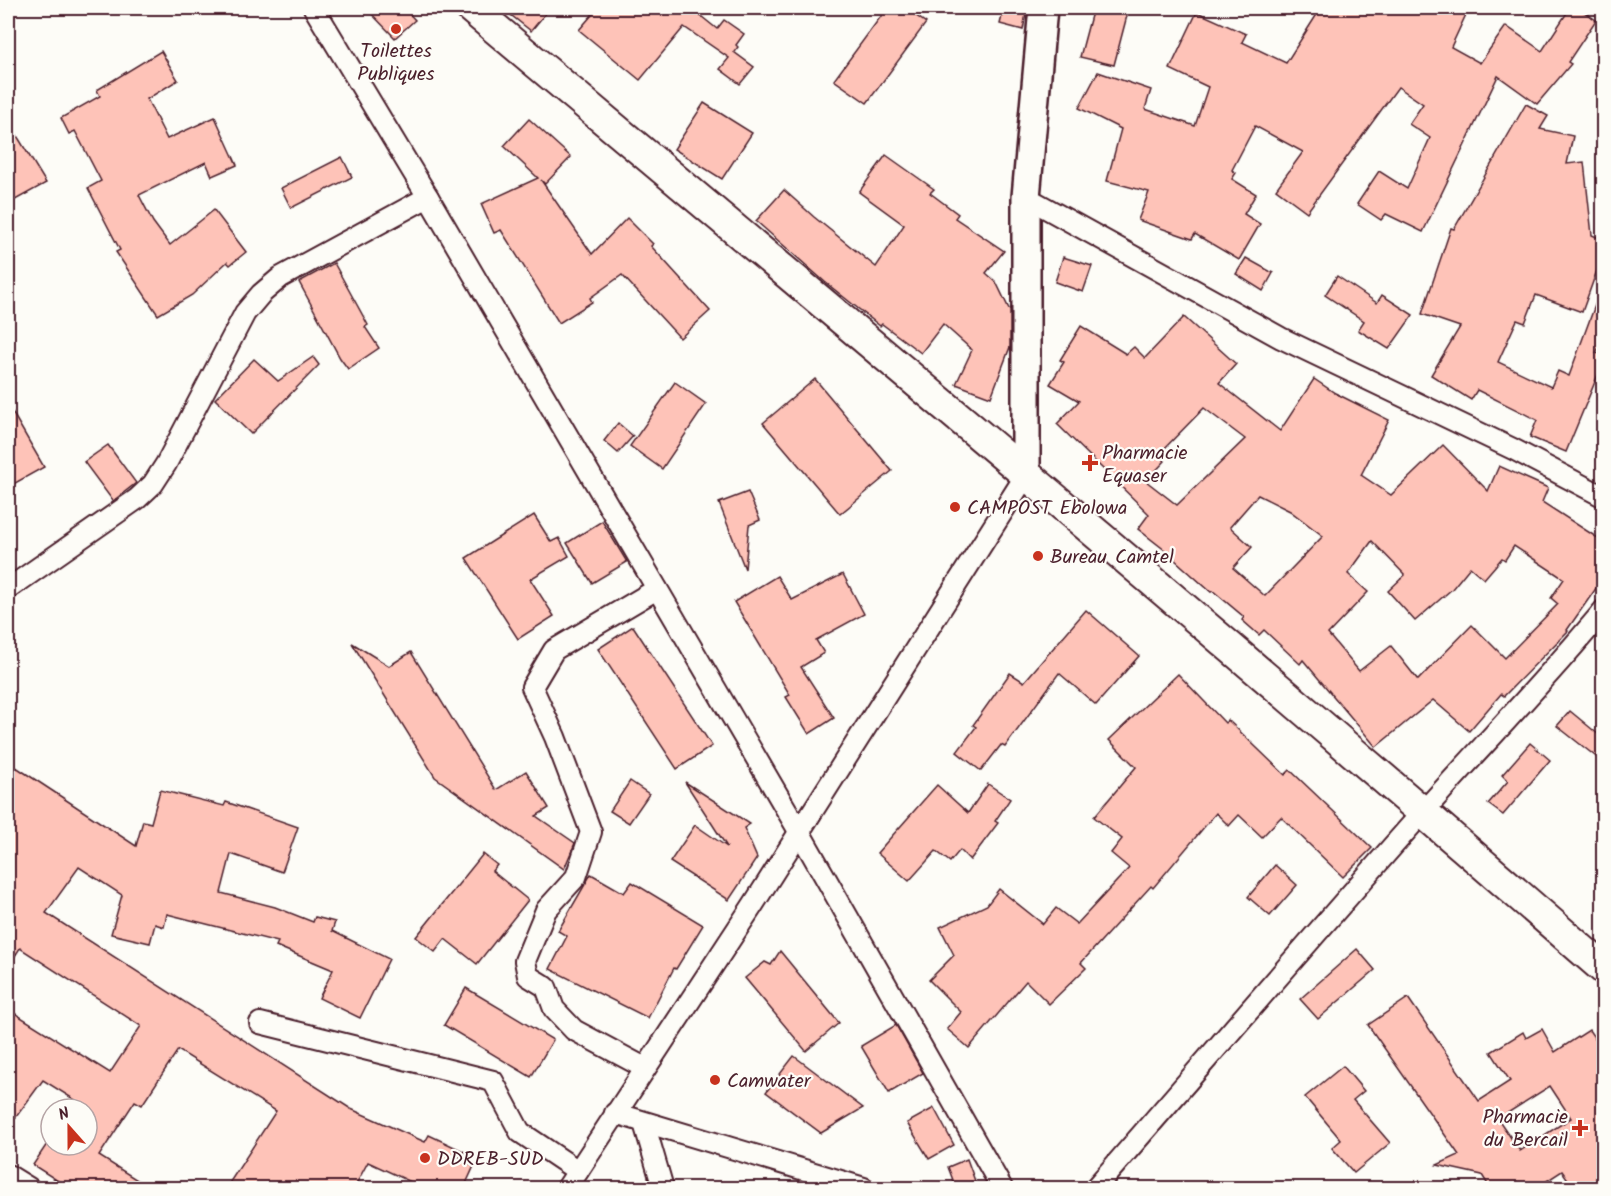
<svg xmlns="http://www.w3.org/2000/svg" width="1611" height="1196" font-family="Kalam,sans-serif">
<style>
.building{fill:#fec3b8;stroke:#4a1f2b;stroke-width:1.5;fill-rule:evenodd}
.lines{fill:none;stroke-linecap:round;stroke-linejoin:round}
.minor-casing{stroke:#4a1f2b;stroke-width:24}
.secondary-casing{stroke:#4a1f2b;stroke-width:32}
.primary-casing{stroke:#4a1f2b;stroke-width:34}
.minor{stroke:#fdfcf7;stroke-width:20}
.secondary{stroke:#fdfcf7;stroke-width:27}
.primary{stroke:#fdfcf7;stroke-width:30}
.poi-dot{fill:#c8321e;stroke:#fdfcf7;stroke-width:2}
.labels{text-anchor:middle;stroke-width:4.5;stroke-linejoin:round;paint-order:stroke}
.poi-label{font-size:20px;fill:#4a1f2b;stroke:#fdfcf7;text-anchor:start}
</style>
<rect width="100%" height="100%" fill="#fdfcf7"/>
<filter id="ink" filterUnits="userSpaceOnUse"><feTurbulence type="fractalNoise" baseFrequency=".0167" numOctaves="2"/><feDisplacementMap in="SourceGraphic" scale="12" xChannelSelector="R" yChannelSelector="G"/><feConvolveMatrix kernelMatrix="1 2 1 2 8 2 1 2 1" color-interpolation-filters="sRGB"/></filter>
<g filter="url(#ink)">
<g class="building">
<path d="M 366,8 L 404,8 L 415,20 L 395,38 Z"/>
<path d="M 502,8 L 550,8 L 531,31 Z"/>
<path d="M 598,8 L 701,8 L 696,12 L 717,29 L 724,20 L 744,34 L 736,45 L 738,47 L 734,52 L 754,67 L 740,84 L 720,69 L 729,58 L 684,27 L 640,80 L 579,30 Z"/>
<path d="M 887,8 L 905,8 L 926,23 L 867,103 L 834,80 Z"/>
<path d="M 1004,8 L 1027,8 L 1023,30 L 1000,24 Z"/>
<path d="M 1093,8 L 1129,8 L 1114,65 L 1080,57 Z"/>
<path d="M 1321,8 L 1469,8 L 1451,47 L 1480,63 L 1506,26 L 1542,51 L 1570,8 L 1578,8 L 1596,20 L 1568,62 L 1571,64 L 1537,104 L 1498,76 L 1423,232 L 1386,214 L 1381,220 L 1357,204 L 1379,171 L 1407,189 L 1430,138 L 1409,124 L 1423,104 L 1398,87 L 1307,212 L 1276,189 L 1303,152 L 1255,126 L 1232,170 L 1236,173 L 1232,179 L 1256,194 L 1244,214 L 1260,224 L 1239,260 L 1195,234 L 1192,239 L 1138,220 L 1149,192 L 1107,181 L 1121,129 L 1079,108 L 1098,72 L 1151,90 L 1145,109 L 1195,126 L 1208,87 L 1170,69 L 1197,12 L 1246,34 L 1242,42 L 1286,63 Z"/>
<path d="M 161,51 L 178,80 L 147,99 L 167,139 L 215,117 L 237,165 L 212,176 L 206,162 L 139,195 L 153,222 L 170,245 L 214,210 L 246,252 L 230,265 L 227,262 L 192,295 L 158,315 L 116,252 L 120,250 L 88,188 L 101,181 L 75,131 L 69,134 L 61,118 L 100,96 L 97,90 Z"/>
<path d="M 704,103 L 752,133 L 722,179 L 674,149 Z"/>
<path d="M 1526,104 L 1548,116 L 1540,129 L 1573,136 L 1567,164 L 1584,162 L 1592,235 L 1604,240 L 1604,267 L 1599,265 L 1582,312 L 1536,295 L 1525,323 L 1517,320 L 1498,362 L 1551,387 L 1558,371 L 1569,376 L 1601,289 L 1604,289 L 1604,338 L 1596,353 L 1604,355 L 1604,360 L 1566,452 L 1530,437 L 1537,420 L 1477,390 L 1471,400 L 1431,375 L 1460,327 L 1422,314 L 1451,228 L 1454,229 Z"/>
<path d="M 529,119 L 571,157 L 545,184 L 541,180 L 592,254 L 627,218 L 653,244 L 651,246 L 710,311 L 680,338 L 622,275 L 590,298 L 592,302 L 559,323 L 501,230 L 494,233 L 481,204 L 538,178 L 504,146 Z"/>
<path d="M 8,121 L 46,183 L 8,204 Z"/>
<path d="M 886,155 L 934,189 L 930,193 L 958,214 L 955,218 L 1004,251 L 986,273 L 996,282 L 1010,311 L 1010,347 L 991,397 L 956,384 L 972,350 L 943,324 L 921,353 L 882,324 L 880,326 L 825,282 L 756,221 L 784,190 L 814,217 L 876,267 L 904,225 L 859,192 Z"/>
<path d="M 342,157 L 352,177 L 291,208 L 281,188 Z"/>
<path d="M 1063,257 L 1092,266 L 1083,292 L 1055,282 Z"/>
<path d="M 1246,258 L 1273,273 L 1263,291 L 1236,274 Z"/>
<path d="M 334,263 L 368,325 L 365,327 L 379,348 L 348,369 L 340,358 L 299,282 Z"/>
<path d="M 1337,276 L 1377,303 L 1382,295 L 1413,315 L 1389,349 L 1358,330 L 1364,321 L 1325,295 Z"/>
<path d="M 1184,317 L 1236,364 L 1219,383 L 1280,431 L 1314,379 L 1335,393 L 1389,420 L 1361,475 L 1391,495 L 1443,445 L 1488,491 L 1499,466 L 1548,488 L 1542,502 L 1604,542 L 1604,577 L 1567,630 L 1568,631 L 1504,696 L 1501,694 L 1469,731 L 1433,700 L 1376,747 L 1303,660 L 1300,664 L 1264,630 L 1259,635 L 1242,620 L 1244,617 L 1213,591 L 1211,592 L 1174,559 L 1175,558 L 1138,529 L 1149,514 L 1057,424 L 1079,401 L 1050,384 L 1064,362 L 1060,360 L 1081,326 L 1126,354 L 1134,347 L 1145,358 ZM 1204,408 L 1245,439 L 1177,505 L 1146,481 L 1165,461 L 1159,454 ZM 1258,495 L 1290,511 L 1323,536 L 1265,596 L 1233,568 L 1252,547 L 1230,527 ZM 1372,541 L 1405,575 L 1388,591 L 1415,621 L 1452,589 L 1470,567 L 1484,579 L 1502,558 L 1505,560 L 1514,546 L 1564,579 L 1551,598 L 1558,604 L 1505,658 L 1472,625 L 1418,680 L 1391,646 L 1359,671 L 1328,634 L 1368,592 L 1348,574 Z"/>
<path d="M 313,357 L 319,365 L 251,434 L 215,399 L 254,359 L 278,381 Z"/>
<path d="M 815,379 L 892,471 L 840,514 L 763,423 Z"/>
<path d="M 675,382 L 706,404 L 662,469 L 630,446 Z"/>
<path d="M 8,405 L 44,467 L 8,487 Z"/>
<path d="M 618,423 L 633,436 L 618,453 L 604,441 Z"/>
<path d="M 108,445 L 136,483 L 113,501 L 84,462 Z"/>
<path d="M 748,492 L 760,520 L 749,525 L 745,569 L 719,503 Z"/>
<path d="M 534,515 L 551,542 L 559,538 L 569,556 L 530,579 L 554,616 L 518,639 L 466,558 Z"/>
<path d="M 602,521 L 627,562 L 592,583 L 567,543 Z"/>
<path d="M 843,574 L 864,614 L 816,640 L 824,653 L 801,667 L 834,718 L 809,734 L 786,697 L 790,695 L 734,602 L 777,576 L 792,600 Z"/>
<path d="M 1086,610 L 1139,656 L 1096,705 L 1059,673 L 1005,747 L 1001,745 L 981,771 L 957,752 L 976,727 L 973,725 L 1010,673 L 1024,682 Z"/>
<path d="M 633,626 L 712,746 L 677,769 L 598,649 Z"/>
<path d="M 352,643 L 389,666 L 411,652 L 496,790 L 526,771 L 549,808 L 536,816 L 575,843 L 564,869 L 435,777 Z"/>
<path d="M 1178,674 L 1225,723 L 1228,720 L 1285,775 L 1290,770 L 1372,848 L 1343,877 L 1281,817 L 1262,837 L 1239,815 L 1229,826 L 1216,813 L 1153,888 L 1151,886 L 1081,963 L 1086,968 L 1049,1004 L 1026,981 L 969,1048 L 947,1029 L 961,1012 L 929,980 L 954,955 L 940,927 L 987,905 L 999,889 L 1043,924 L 1056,908 L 1077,924 L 1129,868 L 1111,853 L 1122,839 L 1094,817 L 1136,767 L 1109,740 Z"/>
<path d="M 1570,711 L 1604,739 L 1604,763 L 1557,726 Z"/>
<path d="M 1530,743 L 1550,760 L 1503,815 L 1488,804 L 1508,781 L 1502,775 Z"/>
<path d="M 16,767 L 136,846 L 143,821 L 151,823 L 160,790 L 224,806 L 226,802 L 298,827 L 282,872 L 231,854 L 221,893 L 275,907 L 313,922 L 315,917 L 335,922 L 332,931 L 389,959 L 360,1018 L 319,998 L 333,970 L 276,946 L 278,942 L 167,914 L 164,927 L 155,924 L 150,943 L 111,934 L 122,895 L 79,867 L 46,913 L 351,1109 L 425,1142 L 429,1135 L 465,1152 L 459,1158 L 474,1166 L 464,1188 L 424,1188 L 368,1162 L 354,1188 L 226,1188 L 276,1111 L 178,1050 L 142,1105 L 135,1101 L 99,1156 L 150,1188 L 69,1188 L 33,1165 L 51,1138 L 51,1145 L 87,1145 L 87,1109 L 69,1109 L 75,1100 L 43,1080 L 8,1128 L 8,1009 L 110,1073 L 141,1026 L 20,948 L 8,967 L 8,779 Z"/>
<path d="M 630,781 L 649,794 L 629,823 L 610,811 Z"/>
<path d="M 685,782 L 750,824 L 744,828 L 757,858 L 729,900 L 670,862 L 695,825 L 727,847 Z"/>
<path d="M 988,784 L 1010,799 L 995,821 L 998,823 L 970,860 L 960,850 L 950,862 L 936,851 L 909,881 L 877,853 L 937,785 L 968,813 Z"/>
<path d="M 483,854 L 497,865 L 492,871 L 528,900 L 477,964 L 445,939 L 435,952 L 416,937 Z"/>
<path d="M 1275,865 L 1297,885 L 1270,916 L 1248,897 Z"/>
<path d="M 591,874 L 624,893 L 632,882 L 703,925 L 676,969 L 674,968 L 648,1018 L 550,969 L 567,936 L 558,931 Z"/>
<path d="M 1357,949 L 1375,970 L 1318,1019 L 1300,999 Z"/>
<path d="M 780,951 L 839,1023 L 806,1051 L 745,978 L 765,962 L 771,965 Z"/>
<path d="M 466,988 L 553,1040 L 531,1077 L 444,1025 Z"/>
<path d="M 1408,998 L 1479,1101 L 1510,1081 L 1491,1052 L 1523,1032 L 1526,1038 L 1542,1029 L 1555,1052 L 1589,1030 L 1604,1052 L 1604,1188 L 1574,1188 L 1562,1171 L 1536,1188 L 1490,1188 L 1482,1175 L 1437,1165 L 1459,1155 L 1368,1025 ZM 1550,1086 L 1571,1118 L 1520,1151 L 1498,1119 Z"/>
<path d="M 896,1025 L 923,1073 L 889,1093 L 861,1046 Z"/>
<path d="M 794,1056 L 863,1108 L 821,1133 L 766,1092 Z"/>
<path d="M 1343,1066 L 1364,1091 L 1353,1100 L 1390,1143 L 1354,1173 L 1332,1148 L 1341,1140 L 1305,1097 Z"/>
<path d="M 934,1108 L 954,1145 L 929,1159 L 907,1123 Z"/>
<path d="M 967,1159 L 975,1181 L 956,1188 L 948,1167 Z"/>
</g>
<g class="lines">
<g class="minor-casing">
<g id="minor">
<path d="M 314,8 L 428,197 L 800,833 L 1002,1188"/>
<path d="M 1026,197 L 1281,338 L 1513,449 L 1604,497"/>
<path d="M 8,589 L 137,499 L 153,484 L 166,464 L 245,313 L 261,294 L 281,277 L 428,197"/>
<path d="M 260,1023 L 493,1081 L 520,1132 L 578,1171"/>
<path d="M 645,1068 L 574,1030 L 554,1009 L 546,987 L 528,976 L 525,961 L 546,910 L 576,877 L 591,832 L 555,737 L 532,687 L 554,650 L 657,589"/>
<path d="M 615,1113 L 864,1188"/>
<path d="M 644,1123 L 663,1188"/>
<path d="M 8,1175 L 29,1188"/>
<path d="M 567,1188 L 753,905 L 1026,475"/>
<path d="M 1095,1188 C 1204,1063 1312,937 1422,813 C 1483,745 1546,680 1604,610"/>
</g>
</g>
<g class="secondary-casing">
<path id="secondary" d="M 1026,475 L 1026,197 L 1043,8"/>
</g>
<g class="primary-casing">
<path id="primary" d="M 471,8 C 850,326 1230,643 1604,969"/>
</g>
<use href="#minor" class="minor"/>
<use href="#secondary" class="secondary"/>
<use href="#primary" class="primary"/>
</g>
</g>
<g class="poi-dot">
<circle cx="396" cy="29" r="6"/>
<path d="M1087 454h6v6h6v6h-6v6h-6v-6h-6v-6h6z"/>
<circle cx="955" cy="507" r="6"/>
<circle cx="1038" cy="556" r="6"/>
<circle cx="715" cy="1080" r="6"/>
<path d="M1577 1119h6v6h6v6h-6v6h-6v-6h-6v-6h6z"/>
<circle cx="425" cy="1158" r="6"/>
</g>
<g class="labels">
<g class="poi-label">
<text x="396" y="57" text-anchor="middle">Toilettes<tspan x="396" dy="23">Publiques</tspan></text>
<text x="1102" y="459">Pharmacie<tspan x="1102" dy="23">Equaser</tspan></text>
<text x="967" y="514">CAMPOST Ebolowa</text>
<text x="1050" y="563">Bureau Camtel</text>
<text x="727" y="1087">Camwater</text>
<text x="1568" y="1123" text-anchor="end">Pharmacie<tspan x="1568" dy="23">du Bercail</tspan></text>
<text x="437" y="1165">DDREB-SUD</text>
</g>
</g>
<rect width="1611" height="1196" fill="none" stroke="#fdfcf7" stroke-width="30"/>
<rect x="15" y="15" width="1581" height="1166" fill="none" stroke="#4a1f2b" stroke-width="2" filter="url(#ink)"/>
<g transform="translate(69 1127) rotate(339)"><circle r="28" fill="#fdfcf7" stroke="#b5a4a5" stroke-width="1.5"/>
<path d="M0-4.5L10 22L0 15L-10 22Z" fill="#c8321e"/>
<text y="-9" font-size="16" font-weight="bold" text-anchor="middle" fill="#4a1f2b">N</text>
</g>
</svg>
